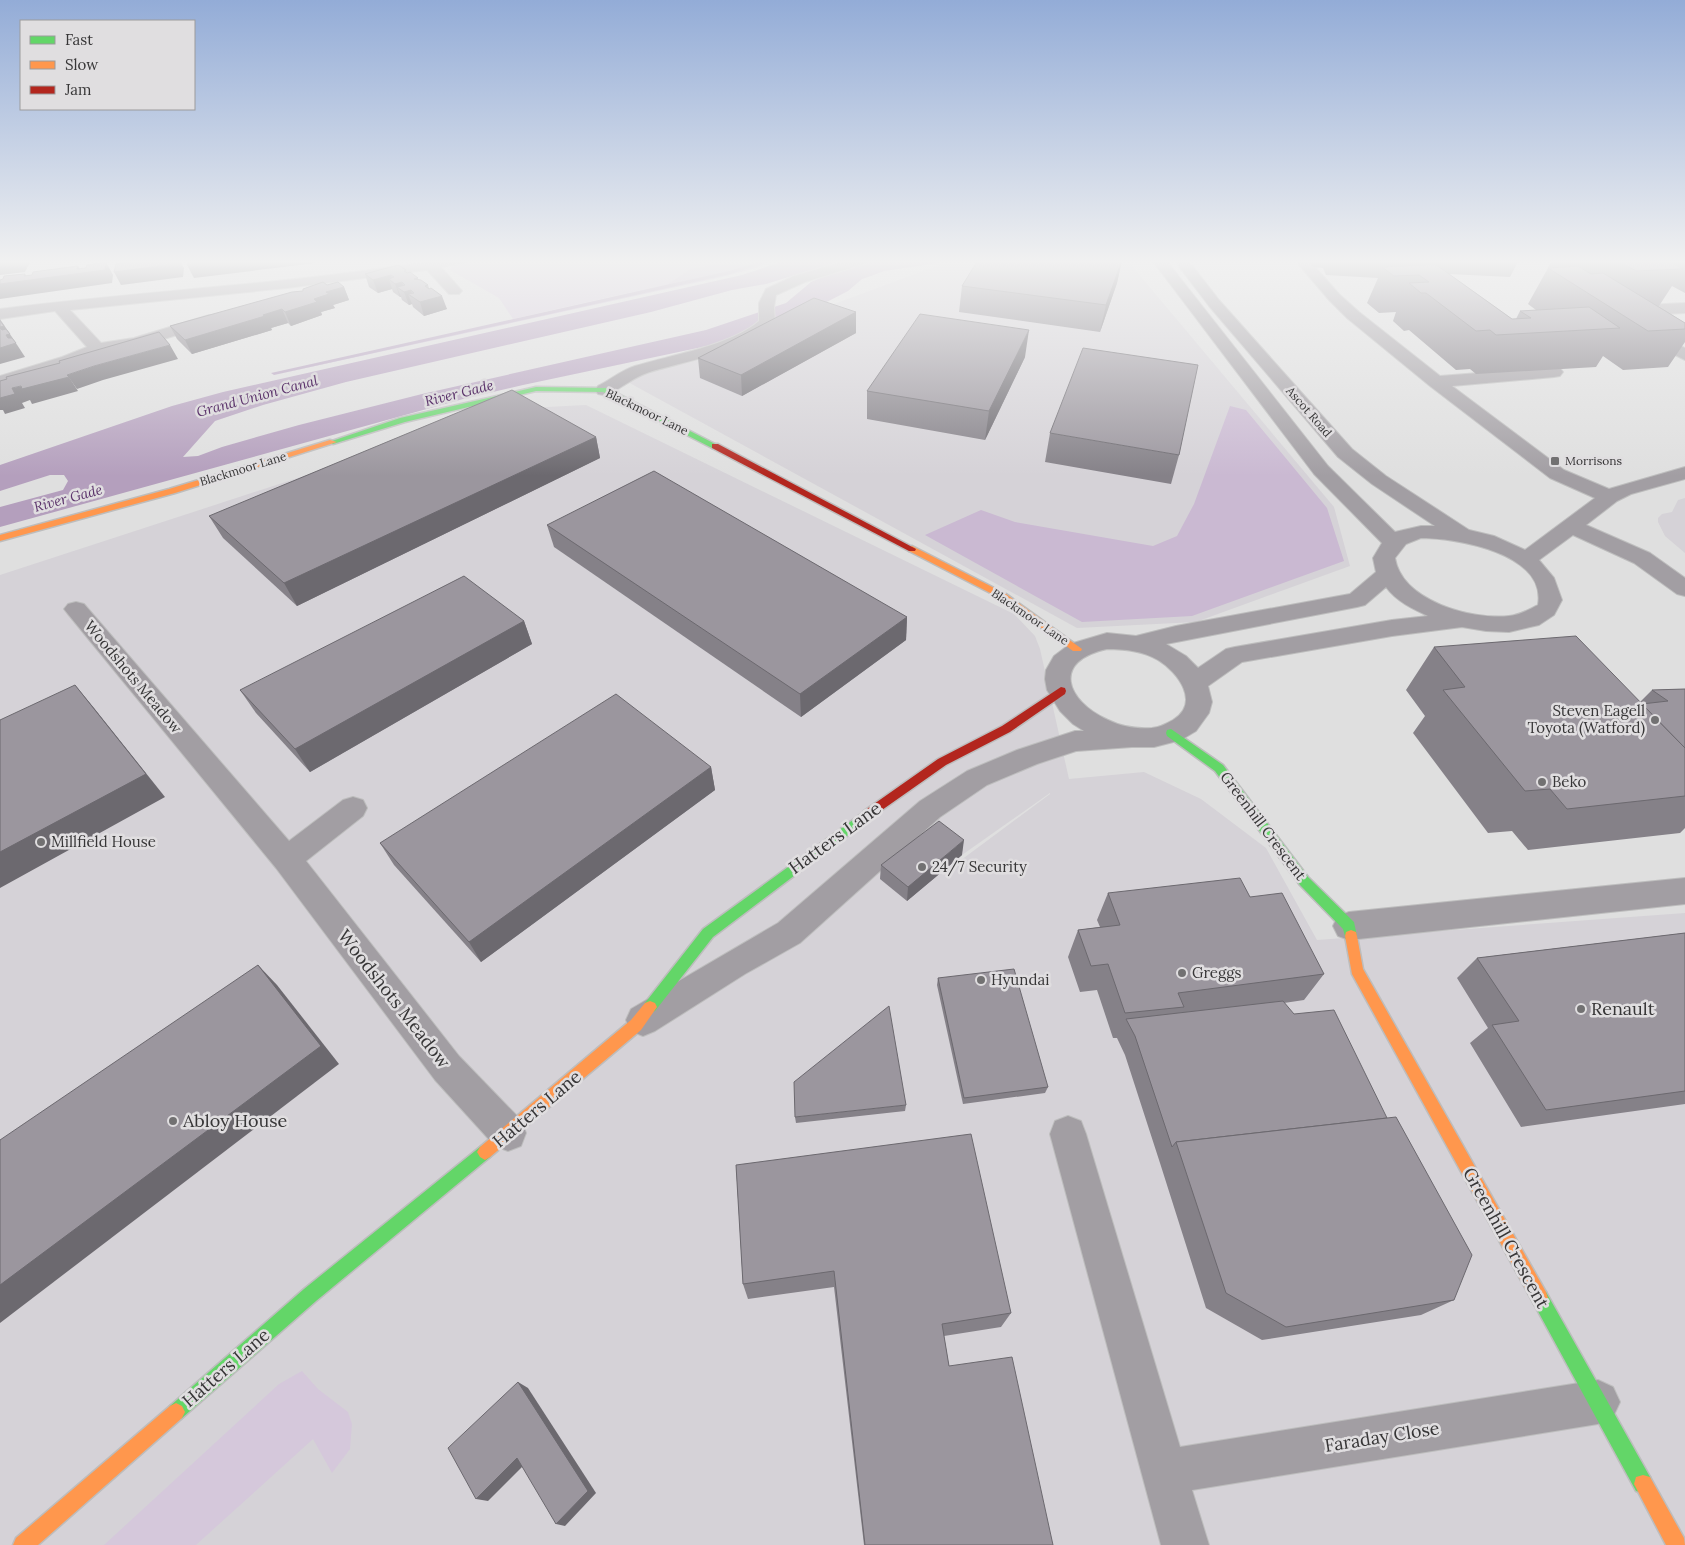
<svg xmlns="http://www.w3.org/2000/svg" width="1685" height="1545" font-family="Lora,serif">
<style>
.built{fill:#d5d2d7;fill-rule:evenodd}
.green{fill:#d5c8db}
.forest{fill:#cab9d2}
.water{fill:#b49fbd}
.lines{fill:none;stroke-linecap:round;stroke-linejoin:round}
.stream{fill:#b49fbd;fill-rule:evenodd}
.street-casing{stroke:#bdbdbd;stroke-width:2}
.fast-casing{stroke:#bdbdbd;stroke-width:3}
.slow-casing{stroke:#bdbdbd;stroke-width:3}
.jam-casing{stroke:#bdbdbd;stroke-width:3}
.street{fill:#a29ea3;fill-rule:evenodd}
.fast{fill:#63d668;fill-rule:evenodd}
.slow{fill:#ff974d;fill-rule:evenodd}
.jam{fill:#b3261e;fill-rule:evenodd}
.wall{fill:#858188}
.shaded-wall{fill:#6c696f}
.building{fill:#9b969e;stroke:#6c696f}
.poi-dot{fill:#727172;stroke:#e0dee0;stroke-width:2}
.labels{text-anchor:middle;stroke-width:5;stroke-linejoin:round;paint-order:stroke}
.far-street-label{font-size:12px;fill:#373637;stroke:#e0dee0}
.far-poi-label{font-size:12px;fill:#373637;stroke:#e0dee0;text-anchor:start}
.far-water-label{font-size:14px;font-style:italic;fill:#5b336b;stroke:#e0dee0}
.street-label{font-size:15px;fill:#373637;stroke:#e0dee0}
.poi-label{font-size:15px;fill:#373637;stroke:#e0dee0;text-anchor:start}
.near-street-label{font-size:18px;fill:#373637;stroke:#e0dee0}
.near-poi-label{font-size:18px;fill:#373637;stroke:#e0dee0;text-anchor:start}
</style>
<rect width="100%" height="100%" fill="#dfdfdf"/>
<g class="built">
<path d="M 953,260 L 1127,260 L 1334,507 L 1350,566 L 1196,622 L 1077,628 L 626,381 Z"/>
<path d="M 586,405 L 1014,614 L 1035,636 L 1040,649 L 1069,779 L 1144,772 L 1201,799 L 1266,848 L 1317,940 L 1685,913 L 1685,1545 L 0,1545 L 0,575 L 448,429 L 528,408 ZM 1050,793 L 1050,794 L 949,869 L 962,855 Z"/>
<path d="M 1685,498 L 1685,553 L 1665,536 L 1658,522 L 1658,518 L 1662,514 L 1672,512 L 1678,500 Z"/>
</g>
<g class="green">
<path d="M 477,260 L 613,260 L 615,262 L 632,260 L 730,260 L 728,262 L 690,269 L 668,284 L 513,319 L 499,298 L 450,270 L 454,264 Z"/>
<path d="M 302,1371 L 318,1389 L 348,1412 L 352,1424 L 350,1449 L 332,1473 L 313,1439 L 196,1545 L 104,1545 L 279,1384 Z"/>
</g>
<g class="forest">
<path d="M 730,260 L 776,260 L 756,268 L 722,277 L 274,375 L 668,284 L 690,269 L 728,262 Z"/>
<path d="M 1230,406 L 1246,410 L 1327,508 L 1344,561 L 1192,616 L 1082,622 L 925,535 L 981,510 L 1015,522 L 1153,546 L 1177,536 L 1194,504 Z"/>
</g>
<path class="water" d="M 787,260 L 844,260 L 766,284 L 732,290 L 651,312 L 346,382 L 263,405 L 215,421 L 183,457 L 198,456 L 222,447 L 299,425 L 422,394 L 706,330 L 786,303 L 811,282 L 831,273 L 857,264 L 876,260 L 958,260 L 884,271 L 871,276 L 862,279 L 848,291 L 817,307 L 762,322 L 730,339 L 707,346 L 523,385 L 463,399 L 0,527 L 0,507 L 63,490 L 68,481 L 64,475 L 50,475 L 0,491 L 0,465 L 172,406 L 223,392 L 742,275 Z"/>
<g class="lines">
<path class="stream" d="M 766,260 L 773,260 L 730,274 L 274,375 L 271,373 L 729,271 Z"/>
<g class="street-casing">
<g id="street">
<path d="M 422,260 L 466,260 L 464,263 L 441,267 L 462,291 L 459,294 L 449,294 L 427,270 L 287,288 L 70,310 L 101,343 L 134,338 L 209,315 L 215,317 L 217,320 L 215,323 L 142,346 L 101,352 L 74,365 L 0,387 L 0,376 L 62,357 L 87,347 L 55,311 L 0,319 L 0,309 C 140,291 283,285 423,262 Z"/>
<path d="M 848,260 L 869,260 L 867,263 L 805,282 L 776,295 L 774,307 L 775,322 C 755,350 680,362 647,373 C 635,377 622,387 610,394 L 604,395 L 598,394 L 595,390 L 598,386 C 610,380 622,370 635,366 C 671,355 732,345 759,321 L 759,303 L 766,289 L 794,276 Z"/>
<path d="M 1152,260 L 1166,260 L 1328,466 L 1395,532 L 1421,526 L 1435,526 L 1372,484 L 1338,457 L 1209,306 L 1174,260 L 1188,260 L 1219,300 L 1352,449 L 1386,476 L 1469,530 L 1494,536 L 1525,550 L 1595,498 L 1550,478 L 1430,386 L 1347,318 L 1329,300 L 1295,260 L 1309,260 L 1339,294 L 1359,312 L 1440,376 L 1554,367 L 1560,368 L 1563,372 L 1560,376 L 1554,377 L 1452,386 L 1564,470 L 1609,489 L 1685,467 L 1685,479 L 1631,494 L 1617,501 L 1586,525 L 1650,553 L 1685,578 L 1685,596 L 1677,594 L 1634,563 L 1573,535 L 1539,560 L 1554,578 L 1562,600 L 1554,615 L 1539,625 L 1530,627 L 1509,632 L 1486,631 L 1462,627 L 1392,636 L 1242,662 L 1208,686 L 1212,702 L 1209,713 L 1196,731 L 1181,740 L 1154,747 L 1132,747 L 1076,751 L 1037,764 L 987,785 L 940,817 L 800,943 L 745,974 L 655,1031 L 643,1036 L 631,1031 L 626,1020 L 631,1009 L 778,923 L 920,801 L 967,771 L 1017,750 L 1075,731 L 1084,731 L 1073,724 L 1060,711 L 1047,690 L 1045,679 L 1046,670 L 1054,656 L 1070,644 L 1107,633 L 1136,636 L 1176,626 L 1350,594 L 1376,572 L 1373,558 L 1382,543 L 1314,474 ZM 1421,538 C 1456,538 1547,553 1538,605 C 1528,610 1520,615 1509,616 C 1471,620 1402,601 1395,558 L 1406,544 ZM 1386,587 C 1396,601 1413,609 1428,616 L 1392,620 L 1235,647 L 1226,649 L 1198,668 L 1186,656 L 1166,644 L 1357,607 L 1365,605 ZM 1107,649 C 1125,649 1143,651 1158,660 C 1178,672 1201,703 1173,720 C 1166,724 1160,727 1152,728 C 1137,729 1122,727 1108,720 C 1066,701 1051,661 1107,649 Z"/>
<path d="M 1685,303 L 1685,313 L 1624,316 L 1619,314 L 1616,311 L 1619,308 L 1624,306 Z"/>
<path d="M 1646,329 L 1685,348 L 1685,360 L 1640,337 L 1638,334 L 1640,331 Z"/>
<path d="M 76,602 L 84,604 L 289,841 L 343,800 L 353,797 L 363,800 L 367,808 L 363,816 L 306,861 L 459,1056 L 521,1120 L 526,1133 L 521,1146 L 508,1151 L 495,1146 L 435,1080 L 276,868 L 68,614 L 64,609 L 68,604 Z"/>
<path d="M 1685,878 L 1685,904 L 1349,940 L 1338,936 L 1333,926 L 1338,916 L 1349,912 Z"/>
<path d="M 1068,1116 L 1081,1121 L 1086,1134 L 1180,1447 L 1598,1380 L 1613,1387 L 1620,1402 L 1613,1417 L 1598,1424 L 1192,1490 L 1209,1545 L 1161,1545 L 1050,1134 L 1055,1121 Z"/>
</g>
</g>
<g class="fast-casing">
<g id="fast">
<path d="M 536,387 L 607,388 L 719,446 L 712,448 L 603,392 L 536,391 L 405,422 L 333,444 L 329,442 L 400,418 Z"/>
<path d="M 1171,729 L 1223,765 L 1308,877 L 1354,922 L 1357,936 L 1356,940 L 1351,942 L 1346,940 L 1343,929 L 1300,885 L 1215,771 L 1167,736 L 1166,733 L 1167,730 Z"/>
<path d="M 868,809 L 872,811 L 874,814 L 872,817 L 713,937 L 655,1011 L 650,1013 L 645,1011 L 643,1007 L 645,1003 L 703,929 Z"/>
<path d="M 485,1144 L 490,1147 L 493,1152 L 490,1157 L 316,1301 L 182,1418 L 176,1421 L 170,1418 L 167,1412 L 170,1406 L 304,1289 L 480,1147 Z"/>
<path d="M 1540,1290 L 1546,1292 L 1650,1477 L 1652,1484 L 1650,1491 L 1643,1493 L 1636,1491 L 1534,1304 L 1532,1298 L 1534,1292 Z"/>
</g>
</g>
<g class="slow-casing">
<g id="slow">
<path d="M 330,440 L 337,442 L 175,493 L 0,541 L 0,535 L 169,489 Z"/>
<path d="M 912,546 L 1006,594 L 1082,649 L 1081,651 L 1073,651 L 1000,598 L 909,551 L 908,549 Z"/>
<path d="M 1351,930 L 1356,932 L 1357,936 L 1363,969 L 1546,1292 L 1548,1298 L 1546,1304 L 1540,1306 L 1534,1304 L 1352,974 L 1345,936 L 1346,932 Z"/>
<path d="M 650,1001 L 655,1003 L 657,1007 L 641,1030 L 490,1157 L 485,1160 L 480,1157 L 477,1152 L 480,1147 L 631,1020 L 645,1003 Z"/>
<path d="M 176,1403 L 182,1406 L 185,1412 L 182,1418 L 38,1545 L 13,1545 L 16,1538 L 170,1406 Z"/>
<path d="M 1643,1475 L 1650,1477 L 1684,1538 L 1685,1545 L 1666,1545 L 1634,1484 L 1636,1477 Z"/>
</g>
</g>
<g class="jam-casing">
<g id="jam">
<path d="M 712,444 L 718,444 L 916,549 L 915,551 L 909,551 L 712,448 Z"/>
<path d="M 1061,687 L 1065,688 L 1066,691 L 1065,694 L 1010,732 L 946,765 L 872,817 L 864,817 L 862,814 L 864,811 L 938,759 L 1002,726 Z"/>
</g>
</g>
<use href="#street" class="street"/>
<use href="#fast" class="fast"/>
<use href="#slow" class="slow"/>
<use href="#jam" class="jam"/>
</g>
<g class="wall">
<path d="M 1122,260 L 1117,283 L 1100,332 L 959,312 L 962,286 Z"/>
<path d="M 1308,260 L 1519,260 L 1510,277 L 1449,274 L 1512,319 L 1516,319 L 1520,311 L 1536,310 L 1528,304 L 1548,268 L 1550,268 L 1548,267 L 1552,260 L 1685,260 L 1685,293 L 1672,286 L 1659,306 L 1658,306 L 1685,323 L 1685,342 L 1668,367 L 1623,370 L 1603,356 L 1596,367 L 1476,374 L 1470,369 L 1456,370 L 1409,330 L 1404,331 L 1393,321 L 1396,312 L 1379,313 L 1367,303 L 1378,278 L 1326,275 L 1323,268 L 1313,267 Z"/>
<path d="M 406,270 L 407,273 L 418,278 L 418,279 L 428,285 L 429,288 L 447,309 L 424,316 L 413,307 L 412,304 L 409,305 L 402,300 L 401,297 L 400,297 L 393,292 L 392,289 L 378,293 L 369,287 L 365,274 Z"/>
<path d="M 327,285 L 344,287 L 349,300 L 333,305 L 335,308 L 321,312 L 322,315 L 291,326 L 288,323 L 271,328 L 272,330 L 192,354 L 177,339 L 170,326 Z"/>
<path d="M 856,312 L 856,333 L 742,396 L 700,378 L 698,358 Z"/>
<path d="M 1025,357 L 985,440 L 867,419 L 867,391 Z"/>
<path d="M 1050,433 L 1179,455 L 1171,484 L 1045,462 Z"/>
<path d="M 596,437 L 600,458 L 297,606 L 223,538 L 209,516 Z"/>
<path d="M 547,525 L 907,617 L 906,640 L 801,717 L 554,547 Z"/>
<path d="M 524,621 L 532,644 L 310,772 L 256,713 L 240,690 Z"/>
<path d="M 1434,647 L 1640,702 L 1652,690 L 1685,689 L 1685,828 L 1680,833 L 1528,850 L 1512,831 L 1488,833 L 1413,733 L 1425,716 L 1406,690 Z"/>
<path d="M 711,767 L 715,790 L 481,962 L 394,865 L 380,843 Z"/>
<path d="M 962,855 L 907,901 L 880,879 L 881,865 Z"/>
<path d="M 1108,893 L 1250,897 L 1324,974 L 1304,1000 L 1284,1003 L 1454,1300 L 1421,1315 L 1262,1340 L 1206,1308 L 1160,1163 L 1125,1055 L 1117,1038 L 1113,1038 L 1097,990 L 1080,992 L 1068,957 L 1078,930 L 1100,927 L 1097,920 Z"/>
<path d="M 1685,933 L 1685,1104 L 1521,1127 L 1470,1043 L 1488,1028 L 1457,978 L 1477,958 Z"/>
<path d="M 938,978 L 1048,1087 L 1045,1093 L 963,1104 L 937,985 Z"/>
<path d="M 906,1105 L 905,1111 L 796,1123 L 795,1117 Z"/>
<path d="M 736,1165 L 1011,1313 L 1001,1327 L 944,1336 L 949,1366 L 1053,1545 L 864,1545 L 834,1287 L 748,1299 L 743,1284 Z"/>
</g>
<g class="shaded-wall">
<path d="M 12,260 L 31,260 L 25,272 L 0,275 L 0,261 Z"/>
<path d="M 92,260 L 112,260 L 93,262 Z"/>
<path d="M 177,260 L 179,260 L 184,268 L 183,277 L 121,285 L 114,272 Z"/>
<path d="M 233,260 L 315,260 L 316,263 L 194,278 L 187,265 Z"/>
<path d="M 614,260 L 632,260 L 614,262 Z"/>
<path d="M 1122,260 L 1117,283 L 1100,332 L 1106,305 Z"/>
<path d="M 106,262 L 113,275 L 112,283 L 0,299 L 0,284 L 24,276 L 25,274 L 29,280 L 77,269 L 78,266 L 82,273 Z"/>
<path d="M 391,275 L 393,283 L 389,279 L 392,289 L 378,293 L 373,280 Z"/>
<path d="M 402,282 L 405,292 L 411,290 L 413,298 L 408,294 L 412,304 L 409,305 L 404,292 L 397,287 L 401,297 L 400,297 L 395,284 Z"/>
<path d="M 344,287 L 349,300 L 333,305 L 335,308 L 321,312 L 322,315 L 291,326 L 285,312 L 314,299 L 326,292 Z"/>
<path d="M 442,296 L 447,309 L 424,316 L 420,302 Z"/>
<path d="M 282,309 L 288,323 L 271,328 L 272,330 L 192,354 L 185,340 L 263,315 Z"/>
<path d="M 856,312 L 856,333 L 742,396 L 741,375 Z"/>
<path d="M 0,319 L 10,334 L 25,357 L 0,364 Z"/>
<path d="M 1029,330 L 1025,357 L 985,440 L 989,411 Z"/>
<path d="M 170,345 L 178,359 L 103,380 L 77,389 L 67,375 L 94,366 Z"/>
<path d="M 69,377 L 78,391 L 32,404 L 30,400 L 22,403 L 25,408 L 5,414 L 3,410 L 0,410 L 0,398 L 12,388 Z"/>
<path d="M 596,437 L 600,458 L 297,606 L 284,583 Z"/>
<path d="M 907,617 L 906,640 L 801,717 L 800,694 Z"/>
<path d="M 524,621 L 532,644 L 310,772 L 295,749 Z"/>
<path d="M 75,685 L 94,708 L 165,797 L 0,888 L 0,852 Z"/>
<path d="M 711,767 L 715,790 L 481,962 L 469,942 Z"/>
<path d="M 964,840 L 962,855 L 907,901 L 908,887 Z"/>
<path d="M 258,965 L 277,985 L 339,1064 L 0,1323 L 0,1285 Z"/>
<path d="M 518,1382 L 528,1388 L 596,1493 L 565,1526 L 556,1524 Z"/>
<path d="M 517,1458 L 527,1462 L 488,1501 L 476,1499 Z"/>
</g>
<g class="building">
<path d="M 0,260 L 12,260 L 0,261 Z"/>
<path d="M 146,260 L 177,260 L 176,264 L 114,272 L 116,264 Z"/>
<path d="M 188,260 L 233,260 L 187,265 Z"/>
<path d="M 978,260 L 1122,260 L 1106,305 L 962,286 Z"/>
<path d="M 1617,260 L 1670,260 L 1674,262 L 1670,262 L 1683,269 L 1636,271 Z"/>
<path d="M 106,262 L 105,270 L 0,284 L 0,280 L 3,279 L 4,276 L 25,274 L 24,276 L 32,275 L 33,272 L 78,266 L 77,269 L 86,268 L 87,265 Z"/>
<path d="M 1435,264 L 1512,319 L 1531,318 L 1520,311 L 1589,307 L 1620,328 L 1496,335 L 1490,330 L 1476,331 L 1426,293 L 1421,293 L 1409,283 L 1429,282 L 1419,275 L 1394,276 L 1382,267 Z"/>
<path d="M 398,265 L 406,270 L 404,271 L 407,273 L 410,272 L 418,278 L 414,279 L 421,280 L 428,285 L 425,286 L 429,289 L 431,288 L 442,296 L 420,302 L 408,294 L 414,293 L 411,290 L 404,292 L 397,287 L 405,285 L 402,282 L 395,284 L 389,279 L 394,277 L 391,275 L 373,280 L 365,274 Z"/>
<path d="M 1578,266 L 1591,274 L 1603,273 L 1685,323 L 1685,329 L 1648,331 L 1548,268 Z"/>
<path d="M 323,282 L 327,285 L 338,282 L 344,287 L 326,292 L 329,294 L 314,299 L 317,302 L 285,312 L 282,309 L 263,315 L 265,316 L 185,340 L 170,326 L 292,292 L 303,291 L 303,289 Z"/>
<path d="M 814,298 L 856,312 L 741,375 L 698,358 Z"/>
<path d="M 920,314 L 1029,330 L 989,411 L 867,391 Z"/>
<path d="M 0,321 L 4,326 L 0,327 Z"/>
<path d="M 0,328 L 2,330 L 6,329 L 10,334 L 6,335 L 8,338 L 12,338 L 16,343 L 0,348 Z"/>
<path d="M 159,332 L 170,345 L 94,366 L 67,375 L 69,377 L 22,389 L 21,386 L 12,388 L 15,394 L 0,398 L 0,381 L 7,379 L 6,377 L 60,363 L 59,361 Z"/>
<path d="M 1083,348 L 1198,365 L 1179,455 L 1050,433 Z"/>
<path d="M 512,390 L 596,437 L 284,583 L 209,516 Z"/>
<path d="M 654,471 L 907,617 L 800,694 L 547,525 Z"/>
<path d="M 464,576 L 524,621 L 295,749 L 240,690 Z"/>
<path d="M 1576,636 L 1685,748 L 1685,796 L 1567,809 L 1550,789 L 1525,791 L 1443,690 L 1465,687 L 1434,647 Z"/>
<path d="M 75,685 L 146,774 L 0,852 L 0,720 Z"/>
<path d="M 1685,689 L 1685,748 L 1642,704 L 1668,701 L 1652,690 Z"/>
<path d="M 616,694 L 711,767 L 469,942 L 380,843 Z"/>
<path d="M 939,821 L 964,840 L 908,887 L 881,865 Z"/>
<path d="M 1240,878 L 1250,897 L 1282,893 L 1324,974 L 1178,993 L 1184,1007 L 1125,1013 L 1108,964 L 1091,966 L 1078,930 L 1120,925 L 1108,893 Z"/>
<path d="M 1685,933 L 1685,1091 L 1546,1110 L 1492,1025 L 1519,1021 L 1477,958 Z"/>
<path d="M 258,965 L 321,1046 L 0,1285 L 0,1140 Z"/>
<path d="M 1014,969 L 1048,1087 L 964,1098 L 938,978 Z"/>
<path d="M 1283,1001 L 1294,1014 L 1334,1010 L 1387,1118 L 1176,1142 L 1172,1147 L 1135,1036 L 1126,1019 Z"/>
<path d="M 889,1006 L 906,1105 L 795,1117 L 794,1082 Z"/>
<path d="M 1396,1117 L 1472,1255 L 1454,1300 L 1286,1327 L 1226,1293 L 1176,1142 Z"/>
<path d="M 971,1134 L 1011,1313 L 942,1324 L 949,1366 L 1012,1357 L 1053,1545 L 865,1545 L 834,1271 L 743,1284 L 736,1165 Z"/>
<path d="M 518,1382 L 588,1491 L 556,1524 L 517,1458 L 476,1499 L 448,1448 Z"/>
</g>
<linearGradient id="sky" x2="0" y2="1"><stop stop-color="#93acd7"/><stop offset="0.55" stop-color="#f1f1f1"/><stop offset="1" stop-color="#f1f1f1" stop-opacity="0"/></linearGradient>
<rect width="1685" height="476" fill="url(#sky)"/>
<g class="poi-dot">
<rect x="1550" y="456" width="10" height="10" rx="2.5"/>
<circle cx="1655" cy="720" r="5"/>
<circle cx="1542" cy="782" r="5"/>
<circle cx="41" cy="842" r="5"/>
<circle cx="922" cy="867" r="5"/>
<circle cx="1182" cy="973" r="5"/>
<circle cx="981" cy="980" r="5"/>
<circle cx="1581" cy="1009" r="5"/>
<circle cx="173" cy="1121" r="5"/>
</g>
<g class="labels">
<g class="far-street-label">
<text transform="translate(647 412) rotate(26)" y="4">Blackmoor Lane</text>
<text transform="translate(1309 412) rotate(49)" y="4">Ascot Road</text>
<text transform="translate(243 469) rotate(-17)" y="4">Blackmoor Lane</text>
<text transform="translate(1030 617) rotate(34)" y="4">Blackmoor Lane</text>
</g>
<g class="far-poi-label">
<text x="1565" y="465">Morrisons</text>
</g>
<g class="far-water-label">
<text transform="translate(459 393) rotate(-14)" y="5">River Gade</text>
<text transform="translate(257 396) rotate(-15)" y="5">Grand Union Canal</text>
<text transform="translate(68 498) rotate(-15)" y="5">River Gade</text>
</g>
<g class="street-label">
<text transform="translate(133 677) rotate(50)" y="5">Woodshots Meadow</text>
<text transform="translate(1263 826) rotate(53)" y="5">Greenhill Crescent</text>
</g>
<g class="poi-label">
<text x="1645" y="716" text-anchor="end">Steven Eagell<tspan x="1645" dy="17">Toyota (Watford)</tspan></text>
<text x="1552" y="787">Beko</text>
<text x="51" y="847">Millfield House</text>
<text x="932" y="872">24/7 Security</text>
<text x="1192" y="978">Greggs</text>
<text x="991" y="985">Hyundai</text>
</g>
<g class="near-street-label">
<text transform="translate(835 838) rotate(-36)" y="6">Hatters Lane</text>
<text transform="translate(394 999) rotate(52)" y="6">Woodshots Meadow</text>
<text transform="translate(537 1109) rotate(-40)" y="6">Hatters Lane</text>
<text transform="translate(1506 1238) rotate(61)" y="6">Greenhill Crescent</text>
<text transform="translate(226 1368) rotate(-41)" y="6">Hatters Lane</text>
<text transform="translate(1382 1437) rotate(-9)" y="6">Faraday Close</text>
</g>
<g class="near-poi-label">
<text x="1591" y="1015">Renault</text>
<text x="183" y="1127">Abloy House</text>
</g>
</g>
<rect x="20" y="20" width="175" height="90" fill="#e0dee0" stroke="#9c9b9c"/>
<rect x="30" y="36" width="25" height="8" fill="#63d668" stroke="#9c9b9c"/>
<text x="65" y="45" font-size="15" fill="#373637">Fast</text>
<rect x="30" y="61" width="25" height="8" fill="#ff974d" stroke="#9c9b9c"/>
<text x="65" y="70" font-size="15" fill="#373637">Slow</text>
<rect x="30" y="86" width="25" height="8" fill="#b3261e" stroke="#9c9b9c"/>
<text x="65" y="95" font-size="15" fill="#373637">Jam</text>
</svg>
